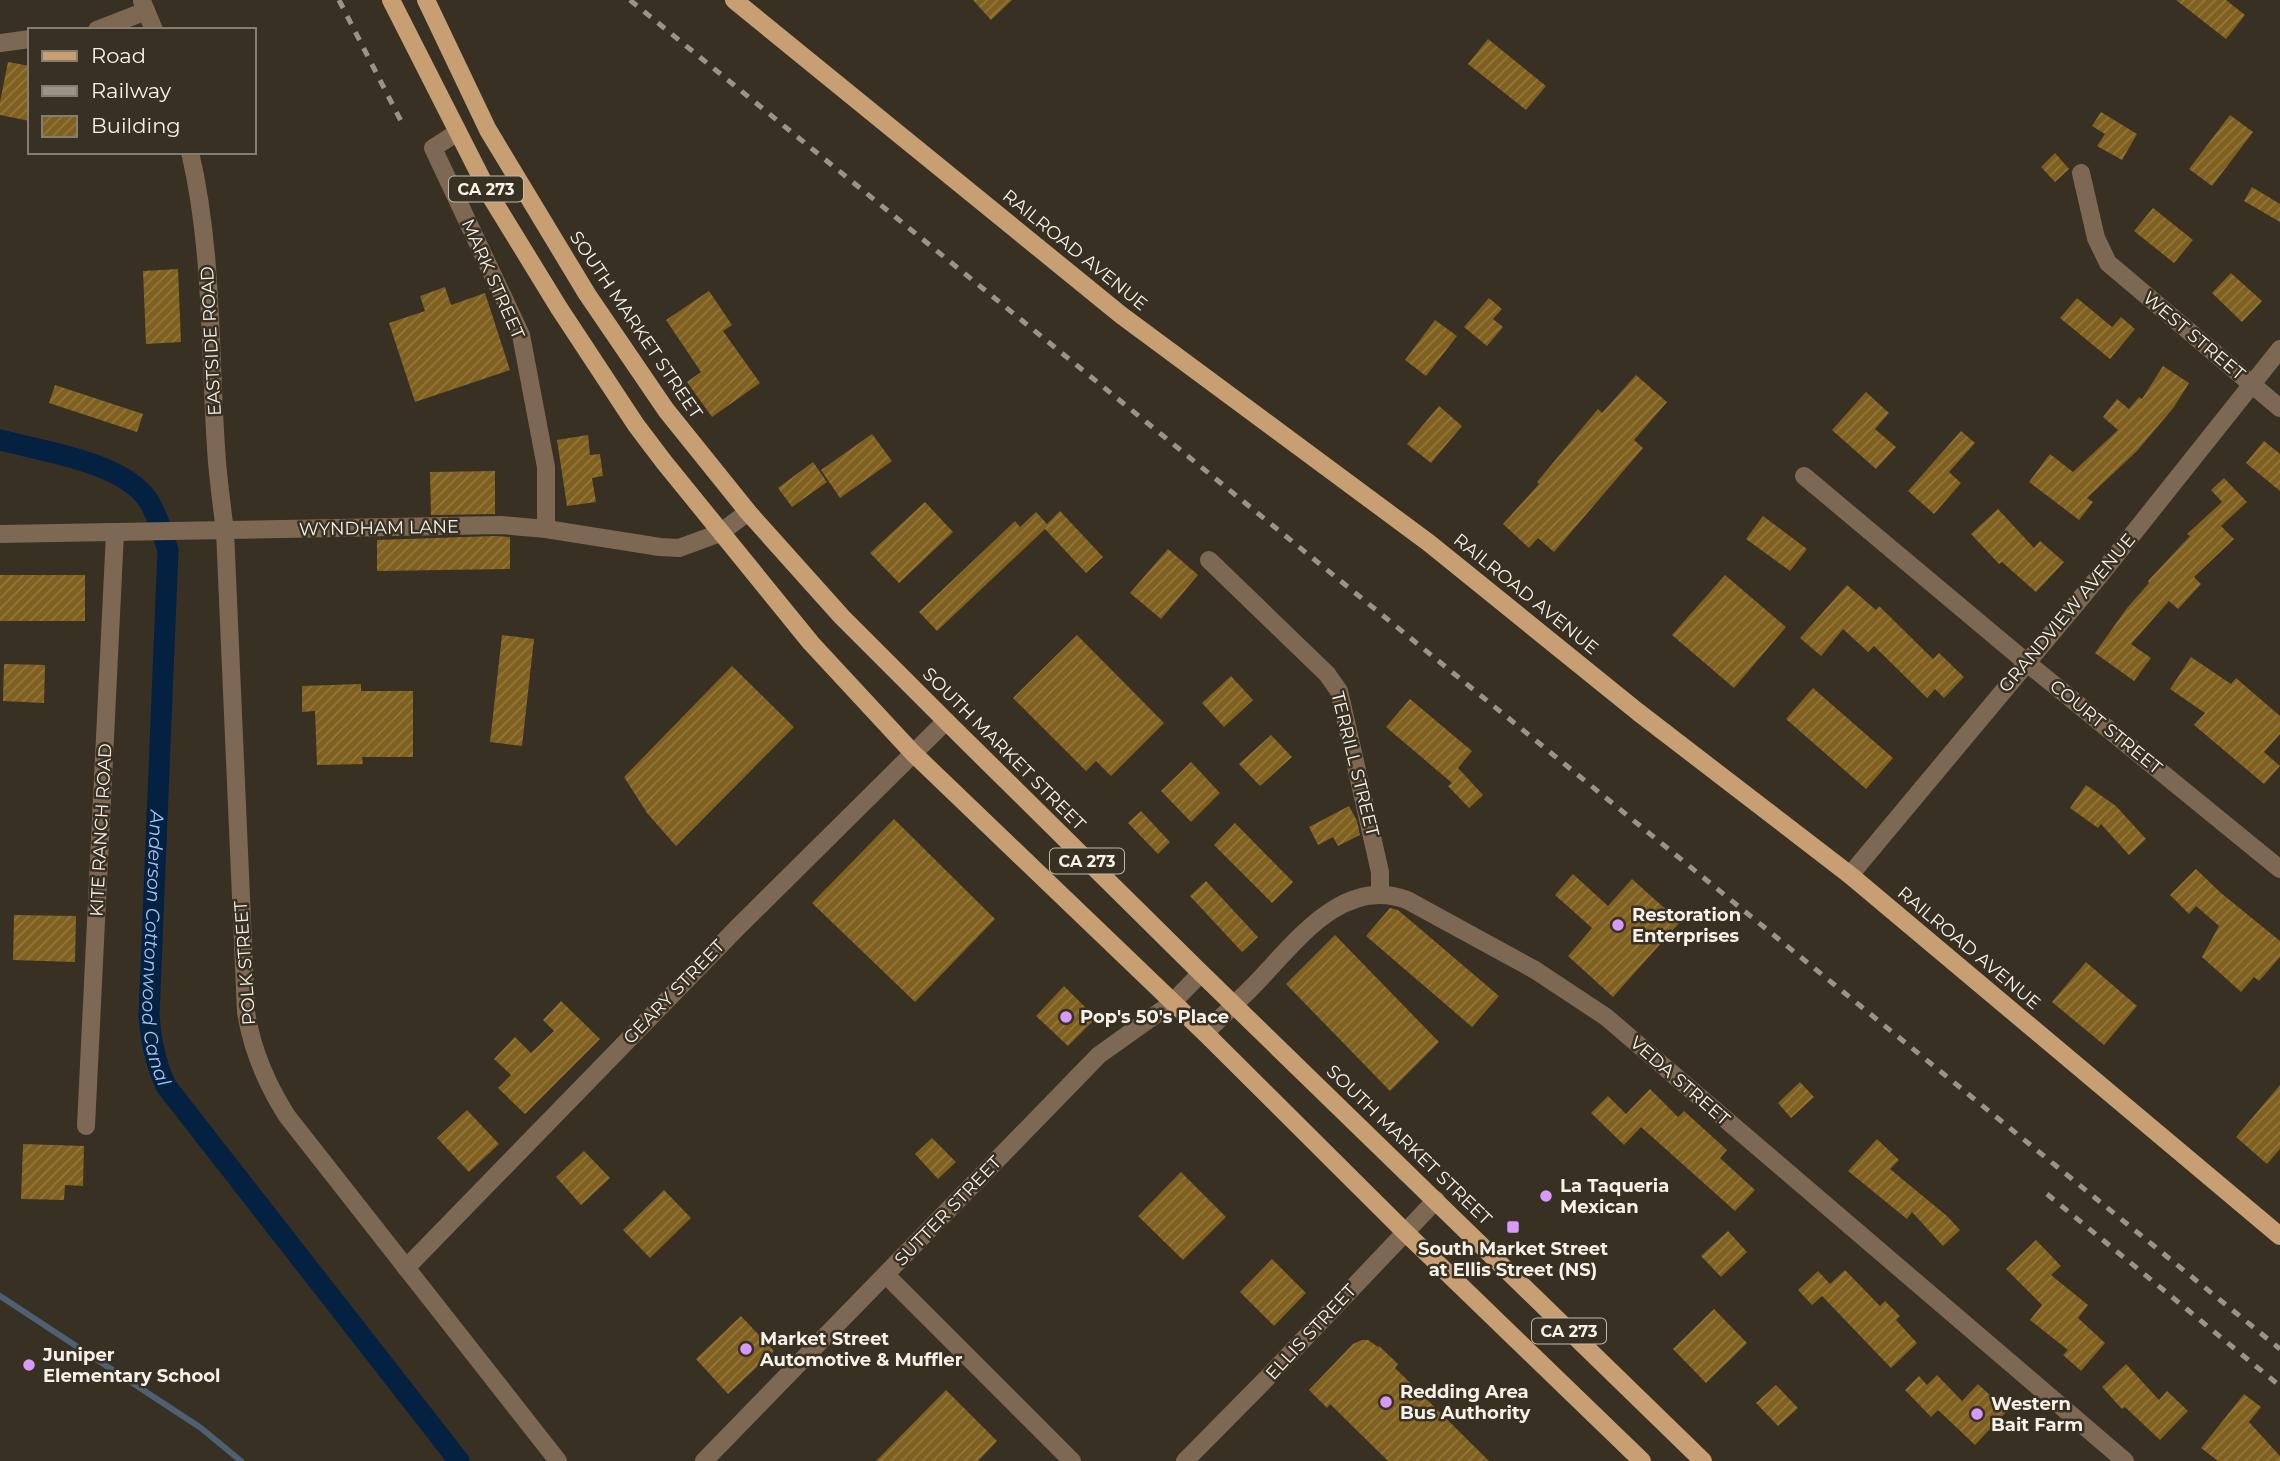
<svg xmlns="http://www.w3.org/2000/svg" width="2280" height="1461" font-family="Montserrat,sans-serif">
<style>
.lines{fill:none;stroke-linecap:round;stroke-linejoin:round}
.stream{stroke:#4d6074;stroke-width:6}
.canal{stroke:#042142;stroke-width:21}
.building{fill:url(#building-hatch)}
.minor{stroke:#7d6854;stroke-width:18}
.major{stroke:#c89e73;stroke-width:18}
.rail{stroke:#9a9388;stroke-width:5;stroke-dasharray:9 9;stroke-linecap:butt}
.poi-dot{fill:#d89af8;stroke:#383022;stroke-width:2.5}
.labels{text-anchor:middle;stroke-width:5;stroke-linejoin:round;paint-order:stroke}
.shield{fill:#383022;stroke:#beb8ad;stroke-width:2}
.shield-label{font-size:16px;font-weight:bold;fill:#f7f2e9}
.street-label{font-size:18px;fill:#f7f2e9;stroke:#383022}
.poi-label{font-size:18px;font-weight:bold;fill:#f7f2e9;stroke:#383022;text-anchor:start}
.water-label{font-size:19px;font-style:italic;fill:#a3c6f1;stroke:#383022}
</style>
<defs>
<pattern id="building-hatch" width="6" height="6" patternUnits="userSpaceOnUse" patternTransform="scale(1.75)"><rect width="6" height="6" fill="#7f601f"/><path d="M-1 1l2-2M0 6l6-6M5 7l2-2" fill="none" stroke="#927740"/></pattern>
</defs>
<rect width="100%" height="100%" fill="#383022"/>
<g class="lines">
<path class="stream" d="M 0,1296 L 201,1428 L 241,1461"/>
<path class="canal" id="s1" d="M 0,440 C 42,451 123,462 148,500 C 158,515 162,533 168,550 L 149,1015 C 151,1041 155,1062 166,1086 L 459,1461"/>
</g>
<g class="building">
<path d="M 973,0 L 1012,0 L 991,20 Z"/>
<path d="M 2176,0 L 2226,0 L 2245,15 L 2226,39 Z"/>
<path d="M 1488,39 L 1546,86 L 1526,110 L 1468,64 Z"/>
<path d="M 8,62 L 30,66 L 30,121 L 0,115 L 0,102 Z"/>
<path d="M 2101,112 L 2137,134 L 2122,160 L 2097,146 L 2105,134 L 2092,126 Z"/>
<path d="M 2230,115 L 2253,132 L 2212,186 L 2189,169 Z"/>
<path d="M 2055,153 L 2069,169 L 2055,182 L 2041,167 Z"/>
<path d="M 2252,187 L 2280,204 L 2280,222 L 2244,201 Z"/>
<path d="M 2153,208 L 2193,240 L 2174,263 L 2134,231 Z"/>
<path d="M 178,269 L 181,342 L 146,344 L 143,271 Z"/>
<path d="M 2231,273 L 2262,301 L 2242,322 L 2212,293 Z"/>
<path d="M 445,287 L 451,305 L 485,293 L 510,370 L 415,402 L 389,323 L 425,311 L 420,296 Z"/>
<path d="M 709,291 L 732,325 L 723,331 L 760,383 L 712,417 L 687,382 L 701,372 L 666,320 Z"/>
<path d="M 1489,298 L 1502,309 L 1493,319 L 1503,327 L 1487,346 L 1464,327 Z"/>
<path d="M 2077,298 L 2112,327 L 2121,317 L 2135,329 L 2110,359 L 2060,318 Z"/>
<path d="M 1435,320 L 1457,336 L 1426,376 L 1405,360 Z"/>
<path d="M 2163,366 L 2189,383 L 2174,407 L 2137,451 L 2087,498 L 2093,502 L 2079,520 L 2029,482 L 2050,454 L 2073,472 L 2118,430 L 2103,417 L 2117,399 L 2129,409 L 2139,397 L 2142,399 Z"/>
<path d="M 1636,375 L 1667,402 L 1634,440 L 1643,448 L 1554,552 L 1538,538 L 1529,548 L 1503,524 L 1539,484 L 1537,482 L 1598,409 L 1602,413 Z"/>
<path d="M 55,385 L 143,414 L 137,432 L 49,403 Z"/>
<path d="M 1866,392 L 1889,413 L 1875,429 L 1896,447 L 1876,469 L 1832,430 Z"/>
<path d="M 1439,406 L 1462,426 L 1431,463 L 1407,444 Z"/>
<path d="M 1961,431 L 1975,443 L 1949,472 L 1961,483 L 1934,514 L 1908,491 Z"/>
<path d="M 872,434 L 892,461 L 840,498 L 821,470 Z"/>
<path d="M 588,435 L 590,455 L 600,454 L 603,476 L 592,478 L 596,502 L 567,506 L 557,440 Z"/>
<path d="M 2264,441 L 2280,454 L 2280,491 L 2246,463 Z"/>
<path d="M 813,462 L 827,482 L 792,507 L 778,488 Z"/>
<path d="M 495,471 L 495,514 L 431,515 L 430,472 Z"/>
<path d="M 2224,478 L 2247,502 L 2221,526 L 2234,539 L 2194,577 L 2201,584 L 2178,609 L 2169,601 L 2131,644 L 2151,658 L 2134,681 L 2095,653 L 2127,608 L 2149,583 L 2148,581 L 2190,536 L 2187,534 L 2222,502 L 2211,490 Z"/>
<path d="M 925,502 L 953,532 L 899,583 L 870,553 Z"/>
<path d="M 1998,509 L 2034,548 L 2040,541 L 2064,562 L 2036,592 L 2002,562 L 1999,564 L 1971,534 Z"/>
<path d="M 1060,511 L 1103,557 L 1086,573 L 1045,529 L 937,631 L 919,612 L 1015,521 L 1020,527 L 1036,512 L 1047,524 Z"/>
<path d="M 1763,516 L 1807,549 L 1790,571 L 1746,539 Z"/>
<path d="M 495,536 L 510,537 L 510,569 L 377,571 L 377,540 Z"/>
<path d="M 1168,549 L 1198,575 L 1161,619 L 1130,593 Z"/>
<rect x="0" y="575" width="85" height="46"/>
<path d="M 1725,575 L 1786,627 L 1734,688 L 1672,635 Z"/>
<path d="M 1847,585 L 1876,610 L 1879,606 L 1933,659 L 1939,653 L 1964,677 L 1944,698 L 1935,689 L 1927,698 L 1874,646 L 1868,652 L 1843,629 L 1821,656 L 1800,638 Z"/>
<path d="M 502,635 L 534,639 L 522,746 L 490,742 Z"/>
<path d="M 1077,635 L 1164,723 L 1111,776 L 1096,761 L 1086,771 L 1013,698 Z"/>
<path d="M 2191,657 L 2231,684 L 2236,678 L 2280,716 L 2280,734 L 2264,752 L 2280,766 L 2264,784 L 2194,725 L 2205,713 L 2170,689 Z"/>
<path d="M 4,664 L 45,665 L 44,703 L 3,701 Z"/>
<path d="M 732,666 L 794,727 L 676,846 L 647,813 L 624,777 Z"/>
<path d="M 1231,676 L 1253,700 L 1224,727 L 1202,703 Z"/>
<path d="M 361,684 L 361,691 L 413,691 L 413,757 L 362,757 L 363,764 L 317,765 L 315,711 L 302,712 L 302,686 Z"/>
<path d="M 1813,688 L 1893,758 L 1866,789 L 1786,719 Z"/>
<path d="M 1410,699 L 1472,751 L 1458,768 L 1483,795 L 1469,808 L 1448,786 L 1452,783 L 1386,727 Z"/>
<path d="M 1271,735 L 1292,757 L 1260,786 L 1239,764 Z"/>
<path d="M 1191,762 L 1220,793 L 1191,822 L 1161,791 Z"/>
<path d="M 2086,785 L 2116,806 L 2146,839 L 2129,855 L 2101,824 L 2098,828 L 2070,808 Z"/>
<path d="M 1349,806 L 1357,821 L 1360,835 L 1338,846 L 1333,837 L 1318,845 L 1309,827 Z"/>
<path d="M 1141,811 L 1170,842 L 1158,854 L 1128,823 Z"/>
<path d="M 894,819 L 995,919 L 915,1002 L 812,903 Z"/>
<path d="M 1235,823 L 1293,882 L 1272,903 L 1214,845 Z"/>
<path d="M 2196,869 L 2221,893 L 2280,941 L 2280,957 L 2259,981 L 2254,977 L 2241,992 L 2202,957 L 2219,926 L 2196,906 L 2189,914 L 2170,895 Z"/>
<path d="M 1573,874 L 1608,906 L 1632,879 L 1680,922 L 1613,997 L 1568,956 L 1592,928 L 1555,895 Z"/>
<path d="M 1206,881 L 1258,937 L 1242,952 L 1190,896 Z"/>
<path d="M 1390,908 L 1398,910 L 1499,996 L 1472,1027 L 1366,936 Z"/>
<path d="M 14,915 L 76,916 L 75,962 L 13,960 Z"/>
<path d="M 1335,935 L 1439,1042 L 1390,1091 L 1286,984 Z"/>
<path d="M 2086,962 L 2137,1006 L 2104,1045 L 2052,1002 Z"/>
<path d="M 1064,986 L 1096,1018 L 1068,1046 L 1036,1016 Z"/>
<path d="M 561,1001 L 600,1039 L 525,1114 L 498,1088 L 511,1075 L 494,1059 L 515,1037 L 531,1053 L 554,1031 L 543,1020 Z"/>
<path d="M 1800,1082 L 1814,1097 L 1791,1118 L 1778,1103 Z"/>
<path d="M 2280,1085 L 2280,1149 L 2267,1164 L 2236,1137 Z"/>
<path d="M 1650,1089 L 1678,1117 L 1684,1111 L 1727,1150 L 1720,1158 L 1755,1190 L 1735,1211 L 1641,1127 L 1624,1145 L 1591,1113 L 1608,1096 L 1626,1114 Z"/>
<path d="M 467,1110 L 499,1144 L 469,1172 L 437,1138 Z"/>
<path d="M 932,1138 L 956,1162 L 938,1179 L 915,1154 Z"/>
<path d="M 1877,1139 L 1899,1160 L 1890,1169 L 1947,1216 L 1960,1230 L 1943,1246 L 1912,1212 L 1907,1219 L 1848,1171 Z"/>
<path d="M 23,1144 L 84,1146 L 83,1186 L 65,1185 L 64,1200 L 21,1199 Z"/>
<path d="M 584,1151 L 610,1178 L 581,1205 L 556,1177 Z"/>
<path d="M 1181,1172 L 1226,1217 L 1183,1260 L 1138,1216 Z"/>
<path d="M 664,1190 L 691,1218 L 650,1258 L 623,1230 Z"/>
<path d="M 1728,1231 L 1747,1252 L 1721,1277 L 1701,1256 Z"/>
<path d="M 2036,1240 L 2061,1266 L 2051,1275 L 2088,1305 L 2078,1318 L 2105,1343 L 2081,1371 L 2063,1355 L 2068,1350 L 2030,1320 L 2042,1305 L 2006,1269 Z"/>
<path d="M 1272,1259 L 1306,1293 L 1274,1326 L 1240,1292 Z"/>
<path d="M 1845,1270 L 1880,1306 L 1885,1301 L 1900,1316 L 1896,1320 L 1917,1343 L 1891,1368 L 1822,1296 L 1812,1305 L 1798,1290 L 1818,1271 L 1830,1284 Z"/>
<path d="M 1714,1309 L 1747,1343 L 1706,1383 L 1673,1349 Z"/>
<path d="M 741,1316 L 774,1351 L 728,1394 L 696,1359 Z"/>
<path d="M 1362,1340 L 1368,1340 L 1378,1347 L 1379,1346 L 1398,1364 L 1395,1368 L 1489,1461 L 1388,1461 L 1330,1404 L 1327,1408 L 1309,1390 L 1353,1344 Z"/>
<path d="M 2126,1364 L 2159,1400 L 2167,1391 L 2188,1411 L 2160,1440 L 2125,1407 L 2122,1409 L 2102,1387 Z"/>
<path d="M 1937,1375 L 1962,1401 L 1978,1384 L 2007,1411 L 1975,1445 L 1938,1410 L 1931,1417 L 1905,1390 L 1919,1376 L 1927,1385 Z"/>
<path d="M 1776,1385 L 1798,1408 L 1778,1426 L 1756,1403 Z"/>
<path d="M 946,1390 L 997,1441 L 978,1461 L 876,1461 Z"/>
<path d="M 2244,1394 L 2261,1407 L 2249,1422 L 2280,1456 L 2280,1461 L 2218,1461 L 2201,1448 Z"/>
</g>
<g class="lines">
<g class="minor">
<path d="M 142,1 L 154,30"/>
<path d="M 97,30 L 146,11"/>
<path d="M 0,43 L 30,39"/>
<path d="M 458,132 L 433,148 L 521,335 L 546,467 L 546,529"/>
<path d="M 190,152 C 214,254 209,358 217,462 C 219,485 222,508 225,531 L 246,1012 C 252,1050 266,1083 287,1116 L 558,1461"/>
<path d="M 2081,173 L 2096,238 L 2108,263 L 2280,408"/>
<path d="M 1804,476 L 2026,662 L 2280,869"/>
<path d="M 0,534 L 501,525 L 546,529 L 660,547 L 679,548 L 720,533 L 748,512"/>
<path d="M 1209,560 L 1327,674 L 1339,691 L 1380,872 L 1380,894"/>
<path d="M 1850,875 L 2101,574 L 2280,349"/>
<path d="M 1205,1033 C 1223,1015 1242,998 1259,980 C 1297,940 1344,876 1407,900 L 1535,970 L 1606,1017 L 2125,1461"/>
<path d="M 86,1126 L 115,533"/>
<path d="M 406,1268 L 738,927 L 946,721"/>
<path d="M 886,1275 L 1072,1461"/>
<path d="M 704,1461 L 1099,1055 L 1172,1003 L 1201,973"/>
<path d="M 1185,1461 L 1268,1377 L 1436,1200"/>
</g>
<g class="major">
<path d="M 391,0 L 491,197 L 559,308 L 636,425 L 664,462 L 811,643 L 913,753 L 1205,1033 L 1405,1232 L 1642,1461"/>
<path d="M 426,0 L 488,130 L 587,294 L 666,410 L 748,512 L 842,617 L 946,721 L 1201,973 L 1703,1461"/>
<path d="M 734,0 L 1121,315 L 1429,543 L 1638,712 L 1850,875 L 2280,1236"/>
</g>
<g class="rail">
<path d="M 339,0 L 403,125"/>
<path d="M 630,0 L 2280,1349"/>
<path d="M 2047,1194 L 2280,1386"/>
</g>
</g>
<g class="poi-dot">
<circle cx="1618" cy="925" r="7"/>
<circle cx="1066" cy="1017" r="7"/>
<circle cx="1546" cy="1196" r="7"/>
<rect x="1506" y="1220" width="14" height="14" rx="3.5"/>
<circle cx="746" cy="1349" r="7"/>
<circle cx="29" cy="1365" r="7"/>
<circle cx="1386" cy="1402" r="7"/>
<circle cx="1977" cy="1414" r="7"/>
</g>
<g class="labels">
<g class="shield">
<rect x="449" y="176.5" width="74" height="25" rx="5"/>
<rect x="1050" y="848.5" width="74" height="25" rx="5"/>
<rect x="1532" y="1318.5" width="74" height="25" rx="5"/>
</g>
<g class="shield-label">
<text x="486" y="195">CA 273</text>
<text x="1087" y="867">CA 273</text>
<text x="1569" y="1337">CA 273</text>
</g>
<g class="street-label">
<text transform="translate(1075 250) rotate(39)" y="6">RAILROAD AVENUE</text>
<text transform="translate(493 279) rotate(66)" y="6">MARK STREET</text>
<text transform="translate(636 325) rotate(56)" y="6">SOUTH MARKET STREET</text>
<text transform="translate(2194 336) rotate(40)" y="6">WEST STREET</text>
<text transform="translate(211 341) rotate(-93)" y="6">EASTSIDE ROAD</text>
<text transform="translate(379 528) rotate(-1)" y="6">WYNDHAM LANE</text>
<text transform="translate(1526 594) rotate(39)" y="6">RAILROAD AVENUE</text>
<text transform="translate(2067 613) rotate(-50)" y="6">GRANDVIEW AVENUE</text>
<text transform="translate(2106 727) rotate(39)" y="6">COURT STREET</text>
<text transform="translate(1004 749) rotate(45)" y="6">SOUTH MARKET STREET</text>
<text transform="translate(1355 764) rotate(76)" y="6">TERRILL STREET</text>
<text transform="translate(101 830) rotate(-87)" y="6">KITE RANCH ROAD</text>
<text transform="translate(1969 948) rotate(40)" y="6">RAILROAD AVENUE</text>
<text transform="translate(245 963) rotate(-94)" y="6">POLK STREET</text>
<text transform="translate(674 992) rotate(-46)" y="6">GEARY STREET</text>
<text transform="translate(1680 1081) rotate(41)" y="6">VEDA STREET</text>
<text transform="translate(1409 1145) rotate(44)" y="6">SOUTH MARKET STREET</text>
<text transform="translate(948 1211) rotate(-46)" y="6">SUTTER STREET</text>
<text transform="translate(1311 1332) rotate(-47)" y="6">ELLIS STREET</text>
</g>
<g class="poi-label">
<text x="1632" y="921">Restoration<tspan x="1632" dy="21">Enterprises</tspan></text>
<text x="1080" y="1023">Pop's 50's Place</text>
<text x="1560" y="1192">La Taqueria<tspan x="1560" dy="21">Mexican</tspan></text>
<text x="1513" y="1255" text-anchor="middle">South Market Street<tspan x="1513" dy="21">at Ellis Street (NS)</tspan></text>
<text x="760" y="1345">Market Street<tspan x="760" dy="21">Automotive &amp; Muffler</tspan></text>
<text x="43" y="1361">Juniper<tspan x="43" dy="21">Elementary School</tspan></text>
<text x="1400" y="1398">Redding Area<tspan x="1400" dy="21">Bus Authority</tspan></text>
<text x="1991" y="1410">Western<tspan x="1991" dy="21">Bait Farm</tspan></text>
</g>
<g class="water-label">
<text dy="7" stroke="none"><textPath href="#s1" startOffset="616">Anderson Cottonwood Canal</textPath></text>
</g>
</g>
<rect x="28" y="28" width="228" height="126" fill="#383022" stroke="#847e72" stroke-width="2"/>
<rect x="42" y="51" width="35" height="10" fill="#c89e73" stroke="#847e72" stroke-width="2"/>
<text x="91" y="63" font-size="21" fill="#f7f2e9">Road</text>
<rect x="42" y="86" width="35" height="10" fill="#9a9388" stroke="#847e72" stroke-width="2"/>
<text x="91" y="98" font-size="21" fill="#f7f2e9">Railway</text>
<rect x="42" y="116" width="35" height="21" fill="url(#building-hatch)" stroke="#847e72" stroke-width="2"/>
<text x="91" y="133" font-size="21" fill="#f7f2e9">Building</text>
</svg>
